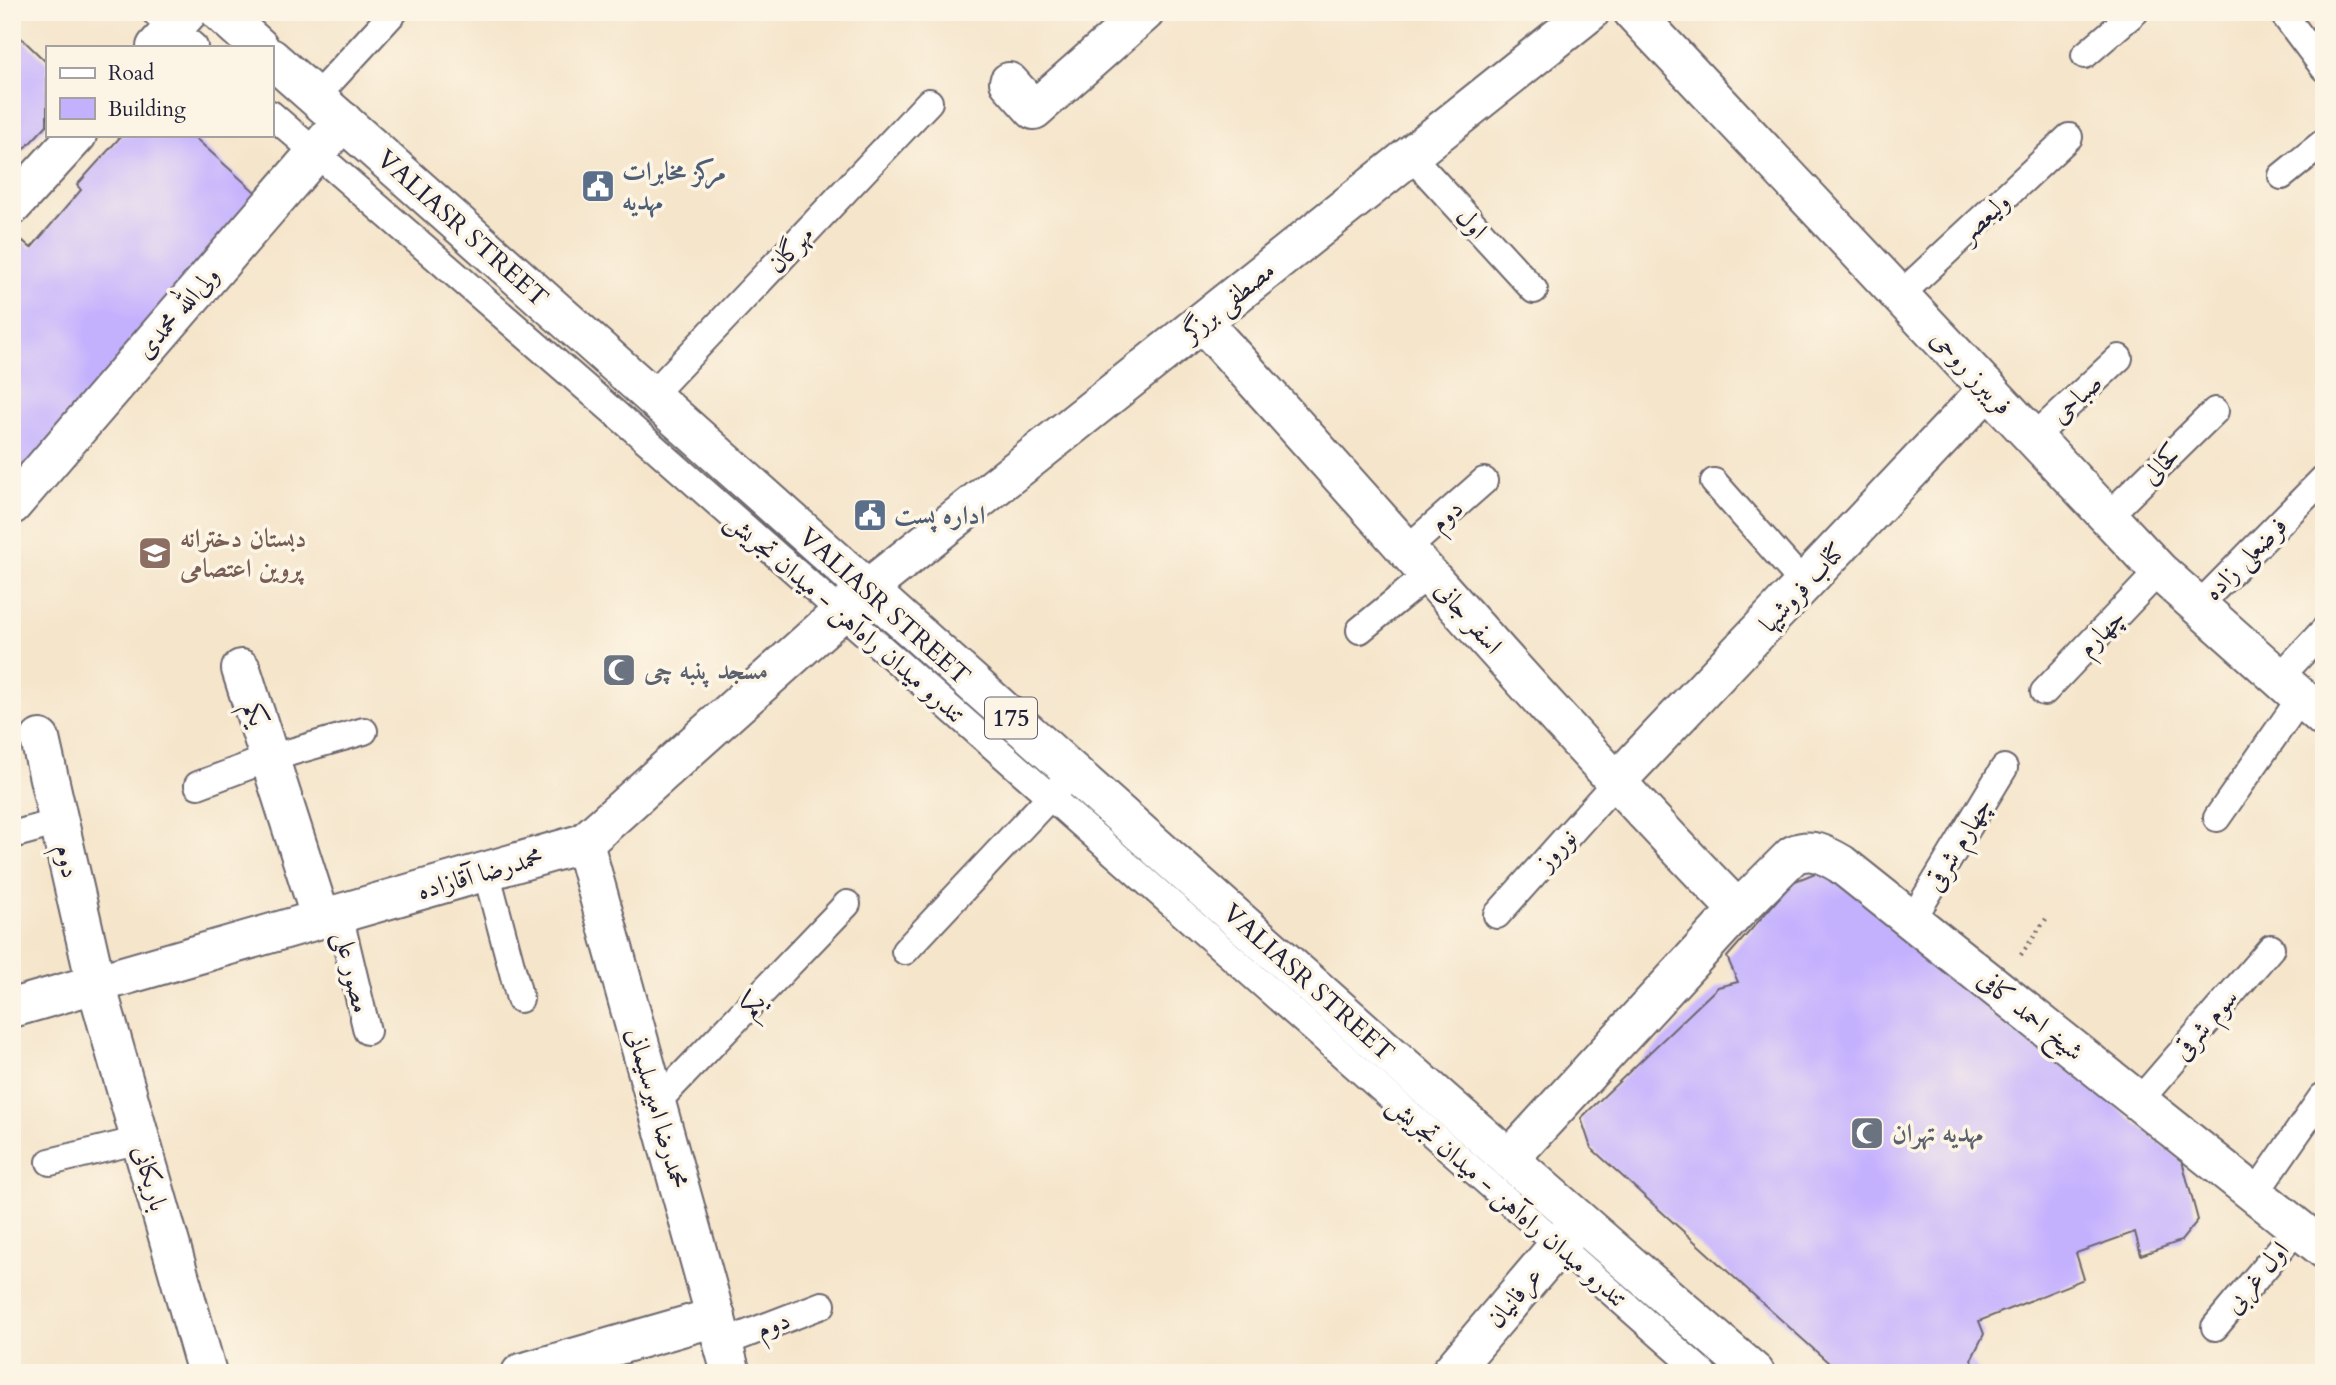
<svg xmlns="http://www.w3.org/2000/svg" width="2336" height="1385" font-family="Cardo,Amiri,serif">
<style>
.building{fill:#c4b1fe}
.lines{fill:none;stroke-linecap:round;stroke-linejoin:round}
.service-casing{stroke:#6c666d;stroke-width:30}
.minor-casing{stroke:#6c666d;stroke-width:42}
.primary-casing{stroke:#6c666d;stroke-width:42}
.path{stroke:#6c666d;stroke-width:4.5;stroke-dasharray:2 5;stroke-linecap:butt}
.service{stroke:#fff;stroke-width:26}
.minor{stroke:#fff;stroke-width:38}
.primary{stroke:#fff;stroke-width:38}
.labels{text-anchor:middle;stroke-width:7;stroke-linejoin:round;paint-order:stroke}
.shield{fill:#fcf5e5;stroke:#63616e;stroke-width:2}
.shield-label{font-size:24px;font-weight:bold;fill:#22223b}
.service-label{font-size:26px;font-weight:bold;fill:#4e5e75;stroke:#fcf5e5;text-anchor:start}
.street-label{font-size:26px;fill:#22223b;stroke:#fcf5e5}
.education-label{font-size:26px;font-weight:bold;fill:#785e54;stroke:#fcf5e5;text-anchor:start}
.worship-label{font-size:26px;font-weight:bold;fill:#5b616d;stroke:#fcf5e5;text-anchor:start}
</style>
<rect width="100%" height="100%" fill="#fcf5e5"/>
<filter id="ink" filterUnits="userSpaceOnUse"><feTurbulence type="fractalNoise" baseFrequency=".0143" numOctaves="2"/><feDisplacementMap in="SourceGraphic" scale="14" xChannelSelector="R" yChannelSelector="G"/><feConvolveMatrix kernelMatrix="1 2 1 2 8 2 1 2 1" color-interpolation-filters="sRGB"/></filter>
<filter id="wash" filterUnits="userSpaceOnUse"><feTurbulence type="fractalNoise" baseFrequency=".00686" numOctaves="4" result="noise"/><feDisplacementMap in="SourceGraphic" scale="28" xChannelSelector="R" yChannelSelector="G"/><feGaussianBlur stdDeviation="1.57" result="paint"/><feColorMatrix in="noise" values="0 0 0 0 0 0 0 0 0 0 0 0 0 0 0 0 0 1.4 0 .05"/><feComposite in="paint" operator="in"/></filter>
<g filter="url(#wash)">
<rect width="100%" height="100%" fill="#f5e5cb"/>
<g id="blocks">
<g class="building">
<path d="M 12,29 L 47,63 L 47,125 L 12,162 Z"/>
<path d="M 122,135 L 192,135 L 264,200 L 12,486 L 12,253 L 23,241 L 31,248 L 81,190 L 77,185 Z"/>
<path d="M 1820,871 L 1842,882 L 2182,1161 L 2198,1220 L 2181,1241 L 2141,1255 L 2135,1232 L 2076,1253 L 2084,1279 L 1979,1321 L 1984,1334 L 1971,1360 L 1980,1373 L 1840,1373 L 1591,1148 L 1581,1118 L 1718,987 L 1738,982 L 1727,957 L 1793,882 Z"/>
</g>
</g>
</g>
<g filter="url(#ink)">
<use href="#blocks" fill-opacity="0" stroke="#6c666d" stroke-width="2"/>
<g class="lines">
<g class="service-casing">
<g id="service">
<path d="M 155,12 L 194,47"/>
<path d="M 2282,12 L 2324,68"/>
<path d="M 2085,55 L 2135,12"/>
<path d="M 316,97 L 394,12"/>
<path d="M 271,114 L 654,447 L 1703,1373"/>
<path d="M 1411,156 L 1534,290"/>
<path d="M 2282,176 L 2324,142"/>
<path d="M 1899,296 L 2069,137"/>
<path d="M 651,396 L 929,102"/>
<path d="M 2033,438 L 2119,358"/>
<path d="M 1714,482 L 1805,585"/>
<path d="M 2107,517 L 2215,411"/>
<path d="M 1408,548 L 1484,481"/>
<path d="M 2196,608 L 2324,478"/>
<path d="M 1360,630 L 1430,573"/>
<path d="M 2278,679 L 2324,630"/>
<path d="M 2044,692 L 2159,571"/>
<path d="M 198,785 L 270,758 L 364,731"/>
<path d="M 2217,818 L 2300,699"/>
<path d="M 12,835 L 59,822"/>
<path d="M 486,871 L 520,999"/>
<path d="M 339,914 L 367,1031"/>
<path d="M 1497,915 L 1615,783"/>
<path d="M 1912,920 L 2004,768"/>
<path d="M 905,951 L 1062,784"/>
<path d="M 2139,1101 L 2271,948"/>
<path d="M 656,1103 L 847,904"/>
<path d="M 50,1162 L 140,1140"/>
<path d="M 2255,1194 L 2322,1097"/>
<path d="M 2215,1327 L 2298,1228"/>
<path d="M 723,1343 L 822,1305"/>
</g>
</g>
<g class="minor-casing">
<g id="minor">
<path d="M 1633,12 L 2159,571 L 2324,718"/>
<path d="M 156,47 L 188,12"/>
<path d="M 1009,82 L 1034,110 L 1145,12"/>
<path d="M 12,206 L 77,135"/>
<path d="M 1202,322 C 1381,518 1553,720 1738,910"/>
<path d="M 12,505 L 343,121"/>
<path d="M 241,669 L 321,919"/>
<path d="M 40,739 L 96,984 L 207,1373"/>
<path d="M 1615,783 L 1988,389"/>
<path d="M 584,843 L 731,1373"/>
<path d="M 12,1008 L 584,843 L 866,590 L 1590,12"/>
<path d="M 1509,1159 L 1738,910 L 1793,855 C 1811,847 1824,854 1841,864 L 2324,1249"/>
<path d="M 521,1373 L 716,1317"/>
<path d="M 1450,1373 L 1579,1221"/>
</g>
</g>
<g class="primary-casing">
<g id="primary">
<path d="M 220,12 L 259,47"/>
<path d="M 271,58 C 767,495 1254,941 1755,1373"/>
</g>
</g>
<path class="path" d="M 2021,955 L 2046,919"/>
<use href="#service" class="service"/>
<use href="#minor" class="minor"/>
<use href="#primary" class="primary"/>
</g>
</g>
<defs>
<g id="civic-square" transform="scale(1.75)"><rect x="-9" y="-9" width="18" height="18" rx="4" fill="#5c6f8a" stroke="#fcf5e5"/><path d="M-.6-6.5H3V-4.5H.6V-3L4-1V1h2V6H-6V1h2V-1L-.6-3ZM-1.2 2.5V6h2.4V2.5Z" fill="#fff"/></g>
<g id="school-square" transform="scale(1.75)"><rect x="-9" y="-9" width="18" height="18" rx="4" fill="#8d6e63" stroke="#fcf5e5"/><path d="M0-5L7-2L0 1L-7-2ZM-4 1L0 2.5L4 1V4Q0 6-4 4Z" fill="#fff"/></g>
<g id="mosque-square" transform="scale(1.75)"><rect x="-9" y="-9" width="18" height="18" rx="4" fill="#6b7280" stroke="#fcf5e5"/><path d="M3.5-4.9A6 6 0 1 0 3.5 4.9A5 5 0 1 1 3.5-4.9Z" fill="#fff"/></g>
</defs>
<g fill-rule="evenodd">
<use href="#civic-square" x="598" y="186"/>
<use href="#civic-square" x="870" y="515"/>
<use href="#school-square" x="155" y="553"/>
<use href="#mosque-square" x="619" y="670"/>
<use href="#mosque-square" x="1867" y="1133"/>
</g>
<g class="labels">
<rect class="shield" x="985" y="697.5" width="52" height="41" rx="5"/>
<g class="shield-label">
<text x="1011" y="726">175</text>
</g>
<g class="service-label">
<text x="622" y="180">مرکز مخابرات<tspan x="622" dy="30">مهدیه</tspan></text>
<text x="894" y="524">اداره پست</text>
</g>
<g class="street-label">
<text transform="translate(1984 217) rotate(-43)" y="9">ولیعصر</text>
<text transform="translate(1472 223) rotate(47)" y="9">اول</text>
<text transform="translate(463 228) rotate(42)" y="9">VALIASR STREET</text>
<text transform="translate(790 249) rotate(-47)" y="9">مهرگان</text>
<text transform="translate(1228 301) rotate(-39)" y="9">مصطفی برزگر</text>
<text transform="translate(177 312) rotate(-49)" y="9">ولی‌الله محمدی</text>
<text transform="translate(1972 372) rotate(47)" y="9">فریبرز روحی</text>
<text transform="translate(2076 398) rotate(-43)" y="9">صباحی</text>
<text transform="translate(2161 464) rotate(-44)" y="9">کحالی</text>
<text transform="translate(1446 515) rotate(-41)" y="9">دوم</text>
<text transform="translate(2245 558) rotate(-45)" y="9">فرضعلی زاده</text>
<text transform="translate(1802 587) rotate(-47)" y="9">کتاب فروشیها</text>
<text transform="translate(885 606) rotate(42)" y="9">VALIASR STREET</text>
<text transform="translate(846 617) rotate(41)" y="9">تندرو میدان راه‌آهن - میدان تجریش</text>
<text transform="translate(1469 617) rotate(49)" y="9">اسفر جانی</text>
<text transform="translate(2101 632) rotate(-46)" y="9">چهارم</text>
<text transform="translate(256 714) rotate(72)" y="9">یکم</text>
<text transform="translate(1958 844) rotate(-59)" y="9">چهارم شرقی</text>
<text transform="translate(1556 849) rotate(-48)" y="9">نوروز</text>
<text transform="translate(68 861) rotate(77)" y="9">دوم</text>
<text transform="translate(480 873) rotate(-16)" y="9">محمدرضا آقازاده</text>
<text transform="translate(353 972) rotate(77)" y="9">مصور علی</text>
<text transform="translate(1309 982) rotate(42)" y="9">VALIASR STREET</text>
<text transform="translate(752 1004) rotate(-46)" y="9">یکم</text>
<text transform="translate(2031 1015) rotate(39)" y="9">شیخ احمد کافی</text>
<text transform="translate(2205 1024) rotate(-49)" y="9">سوم شرقی</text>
<text transform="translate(658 1108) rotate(74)" y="9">محمدرضا امیرسلیمانی</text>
<text transform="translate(151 1178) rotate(74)" y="9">باریکانی</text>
<text transform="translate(1508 1201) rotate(41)" y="9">تندرو میدان راه‌آهن - میدان تجریش</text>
<text transform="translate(2256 1277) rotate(-50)" y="9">اول غربی</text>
<text transform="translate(1514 1297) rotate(-50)" y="9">عرفانیان</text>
<text transform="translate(773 1324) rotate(-21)" y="9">دوم</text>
</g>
<g class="education-label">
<text x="180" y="547">دبستان دخترانه<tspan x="180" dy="30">پروین اعتصامی</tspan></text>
</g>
<g class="worship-label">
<text x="644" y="679">مسجد پنبه چی</text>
<text x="1892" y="1142">مهدیه تهران</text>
</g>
</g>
<rect width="2336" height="1385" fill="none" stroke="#fcf5e5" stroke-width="42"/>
<rect x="46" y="46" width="228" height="91" fill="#fcf5e5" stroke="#a5a1a1" stroke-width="2"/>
<rect x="60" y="68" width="35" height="10" fill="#ffffff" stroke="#a5a1a1" stroke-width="2"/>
<text x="108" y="80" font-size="21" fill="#22223b">Road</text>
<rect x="60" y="98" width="35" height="21" fill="#c4b1fe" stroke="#a5a1a1" stroke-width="2"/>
<text x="108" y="116" font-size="21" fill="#22223b">Building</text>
</svg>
